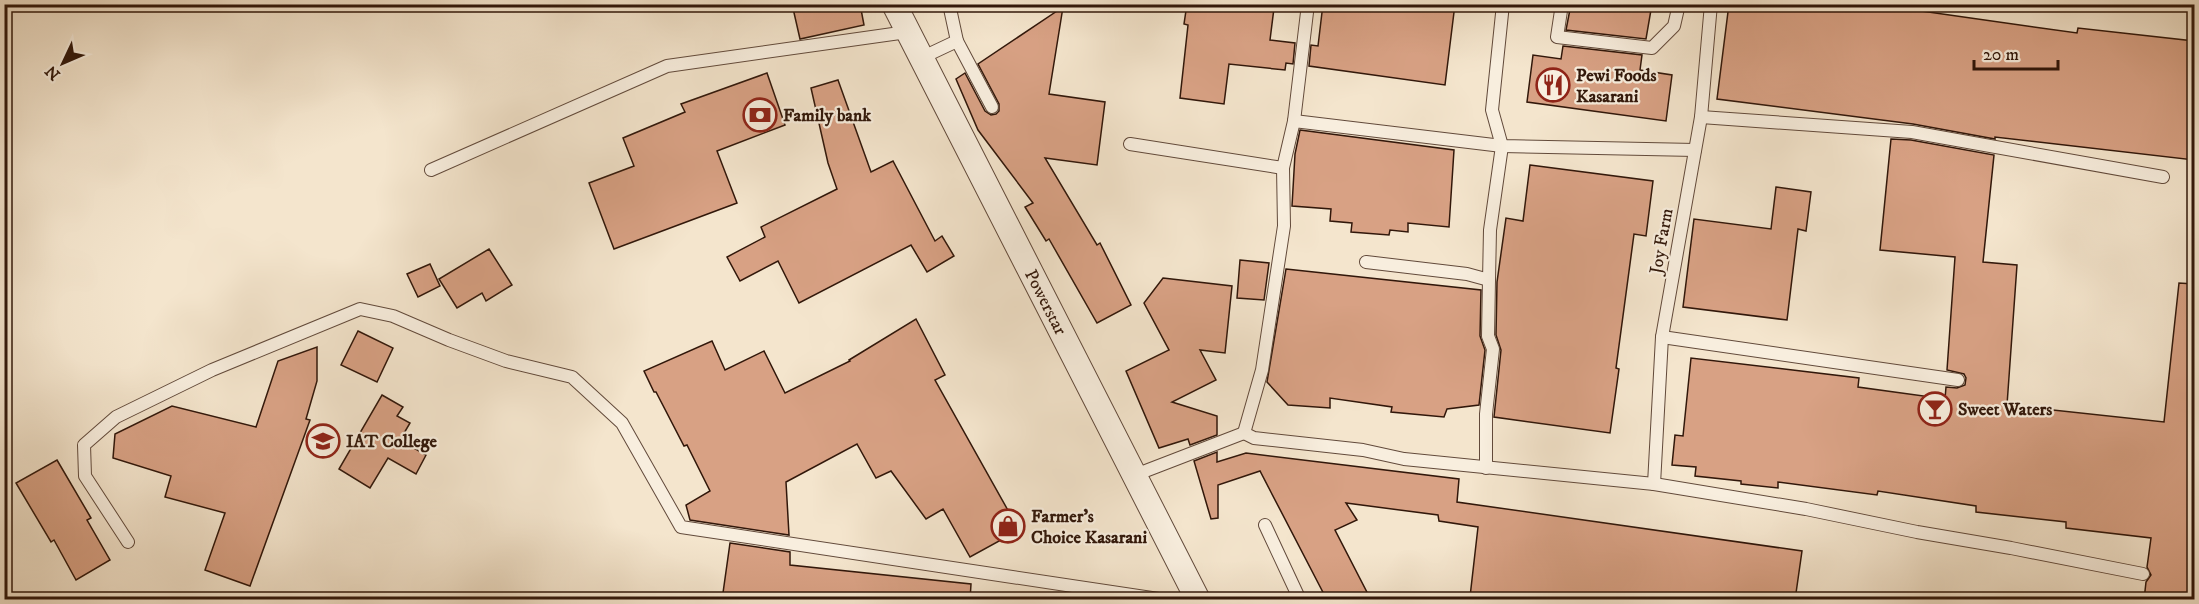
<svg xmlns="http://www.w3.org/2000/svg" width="2199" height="604" font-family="'IM FELL DW Pica',serif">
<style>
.building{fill:#d8a184;stroke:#31170a;stroke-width:1.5}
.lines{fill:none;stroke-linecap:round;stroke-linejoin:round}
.lane-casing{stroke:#624a3b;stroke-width:14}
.street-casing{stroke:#624a3b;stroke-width:26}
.lane{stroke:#f8eede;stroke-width:12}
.street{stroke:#f8eede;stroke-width:24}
.labels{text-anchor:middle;stroke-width:4.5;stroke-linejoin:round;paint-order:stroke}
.poi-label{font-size:18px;font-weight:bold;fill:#31170a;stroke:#f8eede;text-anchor:start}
.street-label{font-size:18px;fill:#31170a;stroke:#f8eede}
</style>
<rect width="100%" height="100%" fill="#f4e5cd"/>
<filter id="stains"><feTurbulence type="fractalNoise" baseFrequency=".00333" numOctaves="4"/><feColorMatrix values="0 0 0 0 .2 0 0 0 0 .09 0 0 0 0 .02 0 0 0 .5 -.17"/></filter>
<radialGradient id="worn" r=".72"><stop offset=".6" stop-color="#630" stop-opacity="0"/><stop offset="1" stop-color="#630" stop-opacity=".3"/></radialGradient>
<g class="building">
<path d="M 792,4 L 860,4 L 864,25 L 800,39 Z"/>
<path d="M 1187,4 L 1252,4 L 1274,8 L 1270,40 L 1295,43 L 1293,64 L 1286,63 L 1285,70 L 1229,64 L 1224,104 L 1180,98 L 1188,25 L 1184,24 Z"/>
<path d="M 1323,4 L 1455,4 L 1445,85 L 1309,66 L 1311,45 L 1318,46 Z"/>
<path d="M 1571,4 L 1652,4 L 1646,39 L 1566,30 Z"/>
<path d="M 1729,4 L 1872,4 L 2077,33 L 2078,28 L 2194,41 L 2194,160 L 1995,137 L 1995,139 L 1913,124 L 1717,99 Z"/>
<path d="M 1063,7 L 1049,94 L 1105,102 L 1097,165 L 1045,158 L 1097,245 L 1100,243 L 1131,305 L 1097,323 L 1049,239 L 1046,241 L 1025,207 L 1033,203 L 978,130 L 956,79 L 965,73 L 985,111 L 991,115 L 996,114 L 999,111 L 999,104 L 978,64 Z"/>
<path d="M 1563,46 L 1642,55 L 1640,70 L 1672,75 L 1666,121 L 1527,102 L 1533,55 L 1561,59 Z"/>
<path d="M 767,73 L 785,125 L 717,151 L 737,203 L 614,249 L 589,183 L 634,166 L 623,138 L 685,112 L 681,104 Z"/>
<path d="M 838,80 L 871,172 L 893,161 L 935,241 L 942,236 L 954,256 L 927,272 L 911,245 L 799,303 L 778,261 L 740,281 L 727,257 L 765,237 L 761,227 L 837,189 L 828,163 L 811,88 Z"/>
<path d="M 1300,130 L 1454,150 L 1449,227 L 1408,223 L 1408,232 L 1390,230 L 1389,235 L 1351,232 L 1352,223 L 1330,221 L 1331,209 L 1292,206 L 1295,154 Z"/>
<path d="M 1891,139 L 1911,140 L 1994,155 L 1983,262 L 2017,265 L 2007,405 L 2164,422 L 2179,283 L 2194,284 L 2194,600 L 2144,600 L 2146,582 L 2151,575 L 2147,567 L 2151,538 L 2066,528 L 2066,522 L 1976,512 L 1976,506 L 1878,491 L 1877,495 L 1778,482 L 1778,488 L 1741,484 L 1741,481 L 1695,476 L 1696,467 L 1672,465 L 1675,435 L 1683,436 L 1691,358 L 1859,378 L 1858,387 L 1945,399 L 1946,387 L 1957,388 L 1965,385 L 1966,378 L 1964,374 L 1947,370 L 1955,257 L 1880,250 Z"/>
<path d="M 1530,165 L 1653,181 L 1646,236 L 1634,234 L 1616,368 L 1619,369 L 1610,433 L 1494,417 L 1501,350 L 1496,335 L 1497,282 L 1506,218 L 1523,221 Z"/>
<path d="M 1776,187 L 1811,192 L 1806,231 L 1798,229 L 1787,320 L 1683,307 L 1694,219 L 1771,229 Z"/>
<path d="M 489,249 L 512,285 L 486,301 L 482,293 L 457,308 L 439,279 Z"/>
<path d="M 1240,260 L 1269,263 L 1264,300 L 1237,298 Z"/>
<path d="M 430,264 L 440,286 L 418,297 L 407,274 Z"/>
<path d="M 1286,269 L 1481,290 L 1480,336 L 1485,350 L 1479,405 L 1447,409 L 1444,417 L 1391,412 L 1392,407 L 1330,398 L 1330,408 L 1288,405 L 1267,382 Z"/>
<path d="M 1163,278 L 1232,286 L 1225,353 L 1200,350 L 1216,380 L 1172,402 L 1217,416 L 1217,435 L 1190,445 L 1188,439 L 1159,448 L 1126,371 L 1169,350 L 1144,303 Z"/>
<path d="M 916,319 L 945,375 L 935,380 L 1019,530 L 970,557 L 943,509 L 926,519 L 891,471 L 876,478 L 857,444 L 786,482 L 789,535 L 690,520 L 686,505 L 710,491 L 687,445 L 684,446 L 656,392 L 654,392 L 644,371 L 712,341 L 725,370 L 764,351 L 785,393 L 850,361 L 849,360 Z"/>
<path d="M 358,331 L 393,348 L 377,382 L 341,365 Z"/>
<path d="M 317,347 L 317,381 L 306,419 L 310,420 L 250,586 L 205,570 L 225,513 L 165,497 L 171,476 L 113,458 L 115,434 L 172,406 L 256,427 L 278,361 Z"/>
<path d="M 382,395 L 403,407 L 397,416 L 410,423 L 400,440 L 426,455 L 416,474 L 388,458 L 370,488 L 339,469 Z"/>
<path d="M 1217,452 L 1217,462 L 1246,453 L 1459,479 L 1457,502 L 1802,551 L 1795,600 L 1488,600 L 1470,597 L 1478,527 L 1439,521 L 1438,515 L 1346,503 L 1357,520 L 1335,530 L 1371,600 L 1327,600 L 1260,471 L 1218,485 L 1218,518 L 1211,519 L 1194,461 Z"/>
<path d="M 57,460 L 91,518 L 87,520 L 110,560 L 76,580 L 54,540 L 51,542 L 16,483 Z"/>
<path d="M 730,543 L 790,552 L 790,565 L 971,584 L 970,600 L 722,600 Z"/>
</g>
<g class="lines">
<g class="lane-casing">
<g id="lane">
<path d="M 949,4 L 957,41"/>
<path d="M 1308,4 L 1294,121 L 1283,168 L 1284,226 L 1262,370 L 1244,433 L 1254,438 L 1363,450 L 1404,459 L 1654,484 L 1806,509 L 1917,532 L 2011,548 L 2143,574"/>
<path d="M 1562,4 L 1557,37 L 1652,48 L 1674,26 L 1679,4"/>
<path d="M 921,58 L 957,41 L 992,107"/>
<path d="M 1701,117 L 1912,132 L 2163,177"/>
<path d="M 1294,121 L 1502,146 L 1695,150"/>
<path d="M 1130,144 L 1283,168"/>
<path d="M 431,170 L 667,66 L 907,32"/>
<path d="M 1366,262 L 1467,274 L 1489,280 L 1490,230 L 1502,146 L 1492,110 L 1503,4"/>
<path d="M 1662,337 L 1958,380"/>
<path d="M 1486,468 L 1486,414 L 1493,349 L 1488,336 L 1489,280"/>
<path d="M 1135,475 L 1244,433"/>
<path d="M 1654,484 L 1662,337 L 1701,117 L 1711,4"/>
<path d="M 1265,525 L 1300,600"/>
<path d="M 128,542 L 85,476 L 84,445 L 116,417 L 212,370 L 360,309 L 393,316 L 449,340 L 506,361 L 572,377 L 622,423 L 681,527 L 1165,600"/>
</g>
</g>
<g class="street-casing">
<path id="street" d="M 894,4 L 1198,600"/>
</g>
<use href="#lane" class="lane"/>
<use href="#street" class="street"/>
</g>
<defs>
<g id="restaurant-ring" transform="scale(1.725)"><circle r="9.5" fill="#f8eede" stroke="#8f2418" stroke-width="1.5"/><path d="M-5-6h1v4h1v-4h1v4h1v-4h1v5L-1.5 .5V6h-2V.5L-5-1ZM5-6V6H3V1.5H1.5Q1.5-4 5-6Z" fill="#8f2418"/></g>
<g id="bank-ring" transform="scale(1.725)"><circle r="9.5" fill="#f8eede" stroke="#8f2418" stroke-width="1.5"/><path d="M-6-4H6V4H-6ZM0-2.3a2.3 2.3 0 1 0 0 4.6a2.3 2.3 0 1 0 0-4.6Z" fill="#8f2418"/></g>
<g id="bar-ring" transform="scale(1.725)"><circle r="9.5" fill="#f8eede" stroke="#8f2418" stroke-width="1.5"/><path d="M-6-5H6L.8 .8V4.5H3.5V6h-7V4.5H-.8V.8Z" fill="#8f2418"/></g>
<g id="university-ring" transform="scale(1.725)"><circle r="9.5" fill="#f8eede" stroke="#8f2418" stroke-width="1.5"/><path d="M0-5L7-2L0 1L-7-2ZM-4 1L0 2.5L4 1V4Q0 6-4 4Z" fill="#8f2418"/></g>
<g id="shop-ring" transform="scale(1.725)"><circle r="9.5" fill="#f8eede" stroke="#8f2418" stroke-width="1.5"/><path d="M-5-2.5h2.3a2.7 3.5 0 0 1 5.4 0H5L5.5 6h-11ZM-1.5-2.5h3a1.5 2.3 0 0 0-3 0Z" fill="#8f2418"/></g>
</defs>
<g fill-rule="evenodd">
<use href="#restaurant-ring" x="1553" y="85"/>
<use href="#bank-ring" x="760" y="115"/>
<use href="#bar-ring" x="1935" y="409"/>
<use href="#university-ring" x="323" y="441"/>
<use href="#shop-ring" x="1008" y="526"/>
</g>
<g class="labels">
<g class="poi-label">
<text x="1576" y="81">Pewi Foods<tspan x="1576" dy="21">Kasarani</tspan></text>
<text x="783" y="121">Family bank</text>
<text x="1958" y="415">Sweet Waters</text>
<text x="346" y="447">IAT College</text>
<text x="1031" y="522">Farmer's<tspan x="1031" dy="21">Choice Kasarani</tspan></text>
</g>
<g class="street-label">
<text transform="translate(1661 241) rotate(-80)" y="6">Joy Farm</text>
<text transform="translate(1046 302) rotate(63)" y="6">Powerstar</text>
</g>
</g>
<rect width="2199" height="604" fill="none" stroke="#f4e5cd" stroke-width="24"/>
<rect x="6" y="6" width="2187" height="592" fill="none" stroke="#31170a" stroke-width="3"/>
<rect x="12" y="12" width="2175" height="580" fill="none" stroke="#31170a" stroke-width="1.5"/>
<g transform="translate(63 63) rotate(226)" stroke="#f8eede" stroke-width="4.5" paint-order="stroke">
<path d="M0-4.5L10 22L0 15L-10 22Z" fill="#31170a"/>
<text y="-9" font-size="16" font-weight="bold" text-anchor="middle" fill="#31170a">N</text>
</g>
<path d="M1974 60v9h84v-9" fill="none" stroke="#31170a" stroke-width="3"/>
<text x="1983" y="60" font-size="18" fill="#31170a" stroke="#f8eede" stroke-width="4.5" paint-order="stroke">20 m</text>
<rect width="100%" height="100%" filter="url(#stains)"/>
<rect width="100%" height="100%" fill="url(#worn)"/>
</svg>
